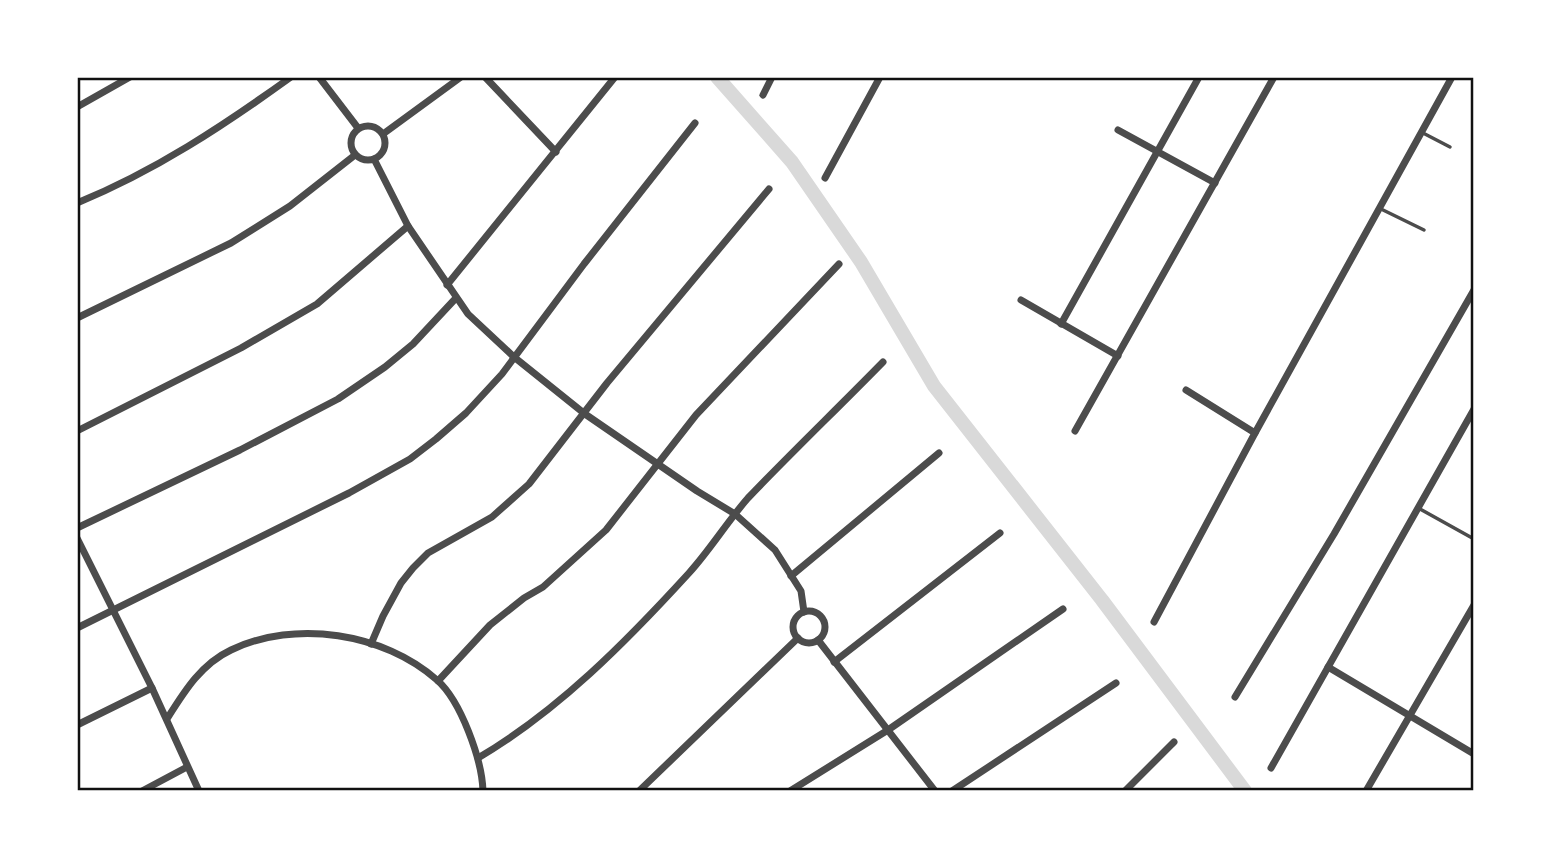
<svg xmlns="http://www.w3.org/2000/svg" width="1551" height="868" font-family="'Fira Sans Condensed',sans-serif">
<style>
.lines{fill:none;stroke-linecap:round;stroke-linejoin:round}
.canal{stroke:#d9d9d9;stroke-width:14}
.service{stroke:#4c4c4c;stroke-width:3.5}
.minor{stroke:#4c4c4c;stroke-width:7}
.neatline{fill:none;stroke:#111;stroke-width:2.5}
</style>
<rect width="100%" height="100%" fill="#fff"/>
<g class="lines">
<path class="canal" d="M 717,77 L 792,162 L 861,262 L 934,386 L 1102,600 L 1245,791"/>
<g class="service">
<path d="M 1423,133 L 1450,147"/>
<path d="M 1381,209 L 1424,230"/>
<path d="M 1420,509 L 1474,539"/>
</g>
<g class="minor">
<path d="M 319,77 L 358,128"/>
<path d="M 485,77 L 556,152"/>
<path d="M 763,95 L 772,77"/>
<path d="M 77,107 L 130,77"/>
<circle cx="368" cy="143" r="17"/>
<path d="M 1118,130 L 1215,183"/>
<path d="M 383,134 L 461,77"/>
<path d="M 374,159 L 408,226 L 468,314 L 514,357 L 585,414 L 697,491 L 735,514 L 775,550 L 801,591 L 804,612"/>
<path d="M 825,178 L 880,77"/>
<path d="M 77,203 C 155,171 223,126 291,77"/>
<path d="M 447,285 L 615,77"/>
<path d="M 1021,300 L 1118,356"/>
<path d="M 77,318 L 231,243 L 290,206 L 355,155"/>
<path d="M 1061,324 L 1199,77"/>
<path d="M 1186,390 L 1255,433"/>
<path d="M 77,431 L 241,348 L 317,304 L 408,226"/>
<path d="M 1075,431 L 1274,77"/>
<path d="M 77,528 L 240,450 L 338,399 L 385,367 L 413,344 L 456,298"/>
<path d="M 77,538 L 152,688 L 199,791"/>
<path d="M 791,576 L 939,453"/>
<circle cx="809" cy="627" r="16"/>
<path d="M 1154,622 L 1255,433 L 1452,77"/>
<path d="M 77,628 L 349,493 L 410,459 L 436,439 L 466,413 L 502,374 L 584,264 L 695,123"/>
<path d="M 818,640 L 935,791"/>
<path d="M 371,644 L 383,616 L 401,583 L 413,568 L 428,553 L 492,517 L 529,484 L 607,383 L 769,189"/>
<path d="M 834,662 L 1000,533"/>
<path d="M 1328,667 L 1474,754"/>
<path d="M 438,681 L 490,625 L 524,598 L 543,587 L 606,530 L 696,415 L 839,264"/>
<path d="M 1235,697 L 1334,534 L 1474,290"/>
<path d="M 167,719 C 184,692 201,664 231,650 C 295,619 384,633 437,680 C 461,701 482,760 483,791"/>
<path d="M 77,725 L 152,688"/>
<path d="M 478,758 C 558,711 626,642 689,573 C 710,550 727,522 748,498 C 792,452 838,408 883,362"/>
<path d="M 1271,768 L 1474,409"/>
<path d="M 142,791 L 187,767"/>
<path d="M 639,791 L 798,638"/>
<path d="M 790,791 L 888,730 L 1063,609"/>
<path d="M 952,791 L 1116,683"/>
<path d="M 1125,791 L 1174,742"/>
<path d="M 1366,791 L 1474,605"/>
</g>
</g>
<rect width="1551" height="868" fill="none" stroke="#ffffff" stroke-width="158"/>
<rect x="79" y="79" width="1393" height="710" class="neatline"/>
</svg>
